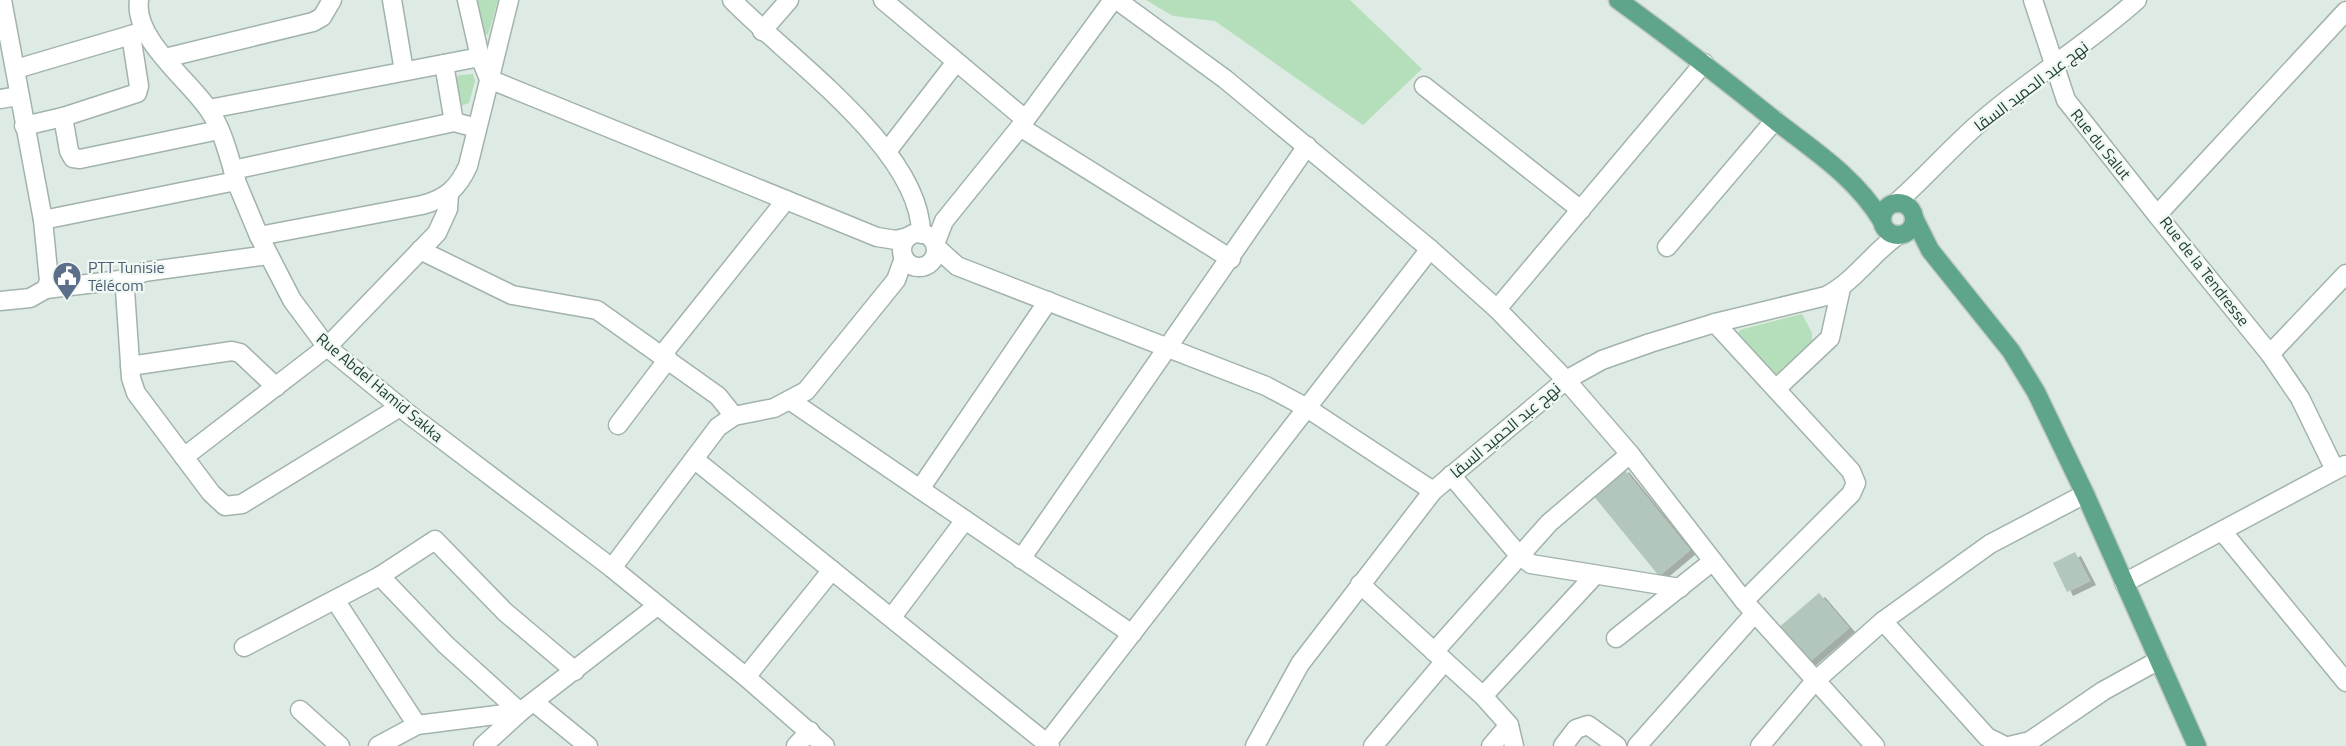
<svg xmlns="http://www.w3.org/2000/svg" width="2346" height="746" font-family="'Titillium Web',Cairo,sans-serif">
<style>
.green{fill:#b5dfba}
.building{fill:#b3c6bc;filter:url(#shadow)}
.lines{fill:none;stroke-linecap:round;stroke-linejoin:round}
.minor-casing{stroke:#a1b3aa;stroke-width:21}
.major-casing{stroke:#c0c8c5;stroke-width:21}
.minor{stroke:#fff;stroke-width:18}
.major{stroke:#5ea589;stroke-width:18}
.labels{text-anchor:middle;stroke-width:4.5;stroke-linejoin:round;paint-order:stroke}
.street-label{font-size:16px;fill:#1e3c30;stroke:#eff8f2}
.service-label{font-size:16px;fill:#4e5e75;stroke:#eff8f2;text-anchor:start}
</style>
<defs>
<filter id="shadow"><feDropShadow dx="6" dy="4" stdDeviation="0" flood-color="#0004"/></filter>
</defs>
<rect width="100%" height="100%" fill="#deebe4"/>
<g class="green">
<path d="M 475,0 L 498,0 L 488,35 L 481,32 Z"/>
<path d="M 1146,0 L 1350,0 L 1422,69 L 1363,125 L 1215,21 L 1173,16 Z"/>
<path d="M 473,74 L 475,81 L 469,103 L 461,106 L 455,79 L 459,75 Z"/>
<path d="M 1802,314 L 1812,333 L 1812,346 L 1776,376 L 1738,337 L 1739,331 L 1743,329 Z"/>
</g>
<g class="building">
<path d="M 1623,468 L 1690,550 L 1659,576 L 1592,494 Z"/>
<path d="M 2075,552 L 2090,581 L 2067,592 L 2053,563 Z"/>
<path d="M 1819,593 L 1849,628 L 1807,664 L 1777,629 Z"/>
</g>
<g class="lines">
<g class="minor-casing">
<g id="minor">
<path d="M 2,0 L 43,220"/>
<path d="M 139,0 C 133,39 190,81 209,110 C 223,130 229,157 236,180"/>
<path d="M 392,0 L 404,71"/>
<path d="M 467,0 L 480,57 L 489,79 L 877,237 L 896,240 L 908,237"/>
<path d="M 732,0 C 788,58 921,150 921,234"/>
<path d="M 883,0 L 1025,119"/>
<path d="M 1117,0 L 1225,79 L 1430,249 L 1497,309 L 1566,380 L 1630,454 L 1744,601 L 1875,746"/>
<path d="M 2033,0 L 2066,100 L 2157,215"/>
<path d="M 762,31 L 789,0"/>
<path d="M 165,58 L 313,22 L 322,17 L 332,0"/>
<path d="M 444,64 L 454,122"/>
<path d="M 16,69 L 141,32"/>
<path d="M 1424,86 L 1581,210"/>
<path d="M 0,99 L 19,96"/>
<path d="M 209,109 L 480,57"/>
<path d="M 63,117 L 69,151 L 73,158 L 80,159 L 219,130"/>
<path d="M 24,126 L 63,117 L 137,93 L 139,86 L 131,35"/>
<path d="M 1020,127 L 1231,259"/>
<path d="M 888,150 L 956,62"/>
<path d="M 233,170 L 454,122 L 477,128"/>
<path d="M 1896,203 C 1927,176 1954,144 1985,118 C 2034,76 2089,43 2137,0"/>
<circle cx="919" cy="250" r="17"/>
<path d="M 259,236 L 422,205 C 446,199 458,188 468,166 L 509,0"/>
<path d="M 935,244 L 944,221 L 1020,127 L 1113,0"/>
<path d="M 936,247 L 957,266 L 1266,386 L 1307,408 L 1433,491"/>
<path d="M 1667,247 L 1775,120"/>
<path d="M 420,250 L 512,295 L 597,310 L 718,396 L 734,416"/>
<path d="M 268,255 L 144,272 L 128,279 L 125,290 L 131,378 L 136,393 L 211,493 L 225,506 L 242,504 L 400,407"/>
<path d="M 46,289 L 128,279"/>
<path d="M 0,301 L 30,298 L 46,289 L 49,281 L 43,220 L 236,181 L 259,236 L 292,300 L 327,347 L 410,415 L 612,568 L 746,677 L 825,746"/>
<path d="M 1497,309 L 1704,63"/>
<path d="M 1715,323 L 1851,471 L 1856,483 L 1851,494 L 1744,601"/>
<path d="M 2270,354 L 2346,274"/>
<path d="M 662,355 L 786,200"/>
<path d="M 130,366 L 232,351 L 240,353 L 276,387"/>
<path d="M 1776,389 L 1830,338 L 1841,288"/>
<path d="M 791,401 L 1132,634"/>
<path d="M 618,425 L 668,359"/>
<path d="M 184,457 L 327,347 L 437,233 L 448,209 L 449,194"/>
<path d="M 694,459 L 1050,746"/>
<path d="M 2335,470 L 2300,398 L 2270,354 L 2157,215 L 2346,11"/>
<path d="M 1451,475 L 1518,554 L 1531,564 L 1680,588"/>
<path d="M 920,489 L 1048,301"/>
<path d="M 2222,531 L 2346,682"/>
<path d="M 1021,559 L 1307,146"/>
<path d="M 612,568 L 718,427 L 734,416 L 774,408 L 806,391 L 896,280 L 904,258"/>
<path d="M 380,576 L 446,645 L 520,712"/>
<path d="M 2124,583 L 2345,465"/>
<path d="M 1360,584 L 1483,696 L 1509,725 L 1514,746"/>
<path d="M 335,600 L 417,725"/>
<path d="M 892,617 L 965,520"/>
<path d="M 1883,621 L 1987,737 L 2005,746"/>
<path d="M 1616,638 L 1713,561"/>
<path d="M 244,647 L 380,576 L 435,540 L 505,612 L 575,671"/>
<path d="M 1434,652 L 1549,523 L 1630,454"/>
<path d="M 746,677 L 832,570"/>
<path d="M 1483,696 L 1595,575"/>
<path d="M 534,702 L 588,746"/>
<path d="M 300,710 L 340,746"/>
<path d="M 1047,743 L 1430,249"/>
<path d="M 378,746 L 417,725 L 520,712"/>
<path d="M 483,746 L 520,712 L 657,606"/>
<path d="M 796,746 L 810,731"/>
<path d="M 1255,746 L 1300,664 L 1433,491 L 1566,380 L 1602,360 L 1650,343 L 1715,323 L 1826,296 C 1855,281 1872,253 1898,235"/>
<path d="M 1373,746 L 1445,661"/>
<path d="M 1491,746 L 1509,725"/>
<path d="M 1563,746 L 1576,729 L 1588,725 L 1617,746"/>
<path d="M 1637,746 L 1755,613"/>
<path d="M 1760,746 L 1814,682 L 1883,621 L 1990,544 L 2085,494"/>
<path d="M 2009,746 L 2030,741 L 2103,691 L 2159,660"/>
</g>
</g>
<g class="major-casing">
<g id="major">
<path d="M 1618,0 C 1672,39 1725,80 1777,122 C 1816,152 1856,178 1882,221"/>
<circle cx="1898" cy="219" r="16"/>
<path d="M 1914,218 L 1930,250 L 2011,351 L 2036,392 L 2085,494 L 2197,746"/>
</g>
</g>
<use href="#minor" class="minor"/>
<use href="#major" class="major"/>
</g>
<defs>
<g id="civic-pin" transform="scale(1.5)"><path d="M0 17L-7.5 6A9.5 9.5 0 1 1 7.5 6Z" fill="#5c6f8a" stroke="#eff8f2"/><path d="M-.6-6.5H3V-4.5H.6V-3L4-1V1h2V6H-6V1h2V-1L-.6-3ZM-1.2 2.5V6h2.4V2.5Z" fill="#fff"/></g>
</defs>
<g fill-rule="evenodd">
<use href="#civic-pin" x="67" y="276"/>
</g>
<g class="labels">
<g class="street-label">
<text transform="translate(2031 86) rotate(-37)" y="6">نهج عبد الحميد السقا</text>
<text transform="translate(2101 144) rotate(51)" y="6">Rue du Salut</text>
<text transform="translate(2205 271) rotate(52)" y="6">Rue de la Tendresse</text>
<text transform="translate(380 387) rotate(40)" y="6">Rue Abdel Hamid Sakka</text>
<text transform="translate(1505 430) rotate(-40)" y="6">نهج عبد الحميد السقا</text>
</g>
<g class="service-label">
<text x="88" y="273">PTT Tunisie<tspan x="88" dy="18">Télécom</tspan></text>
</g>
</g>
</svg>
